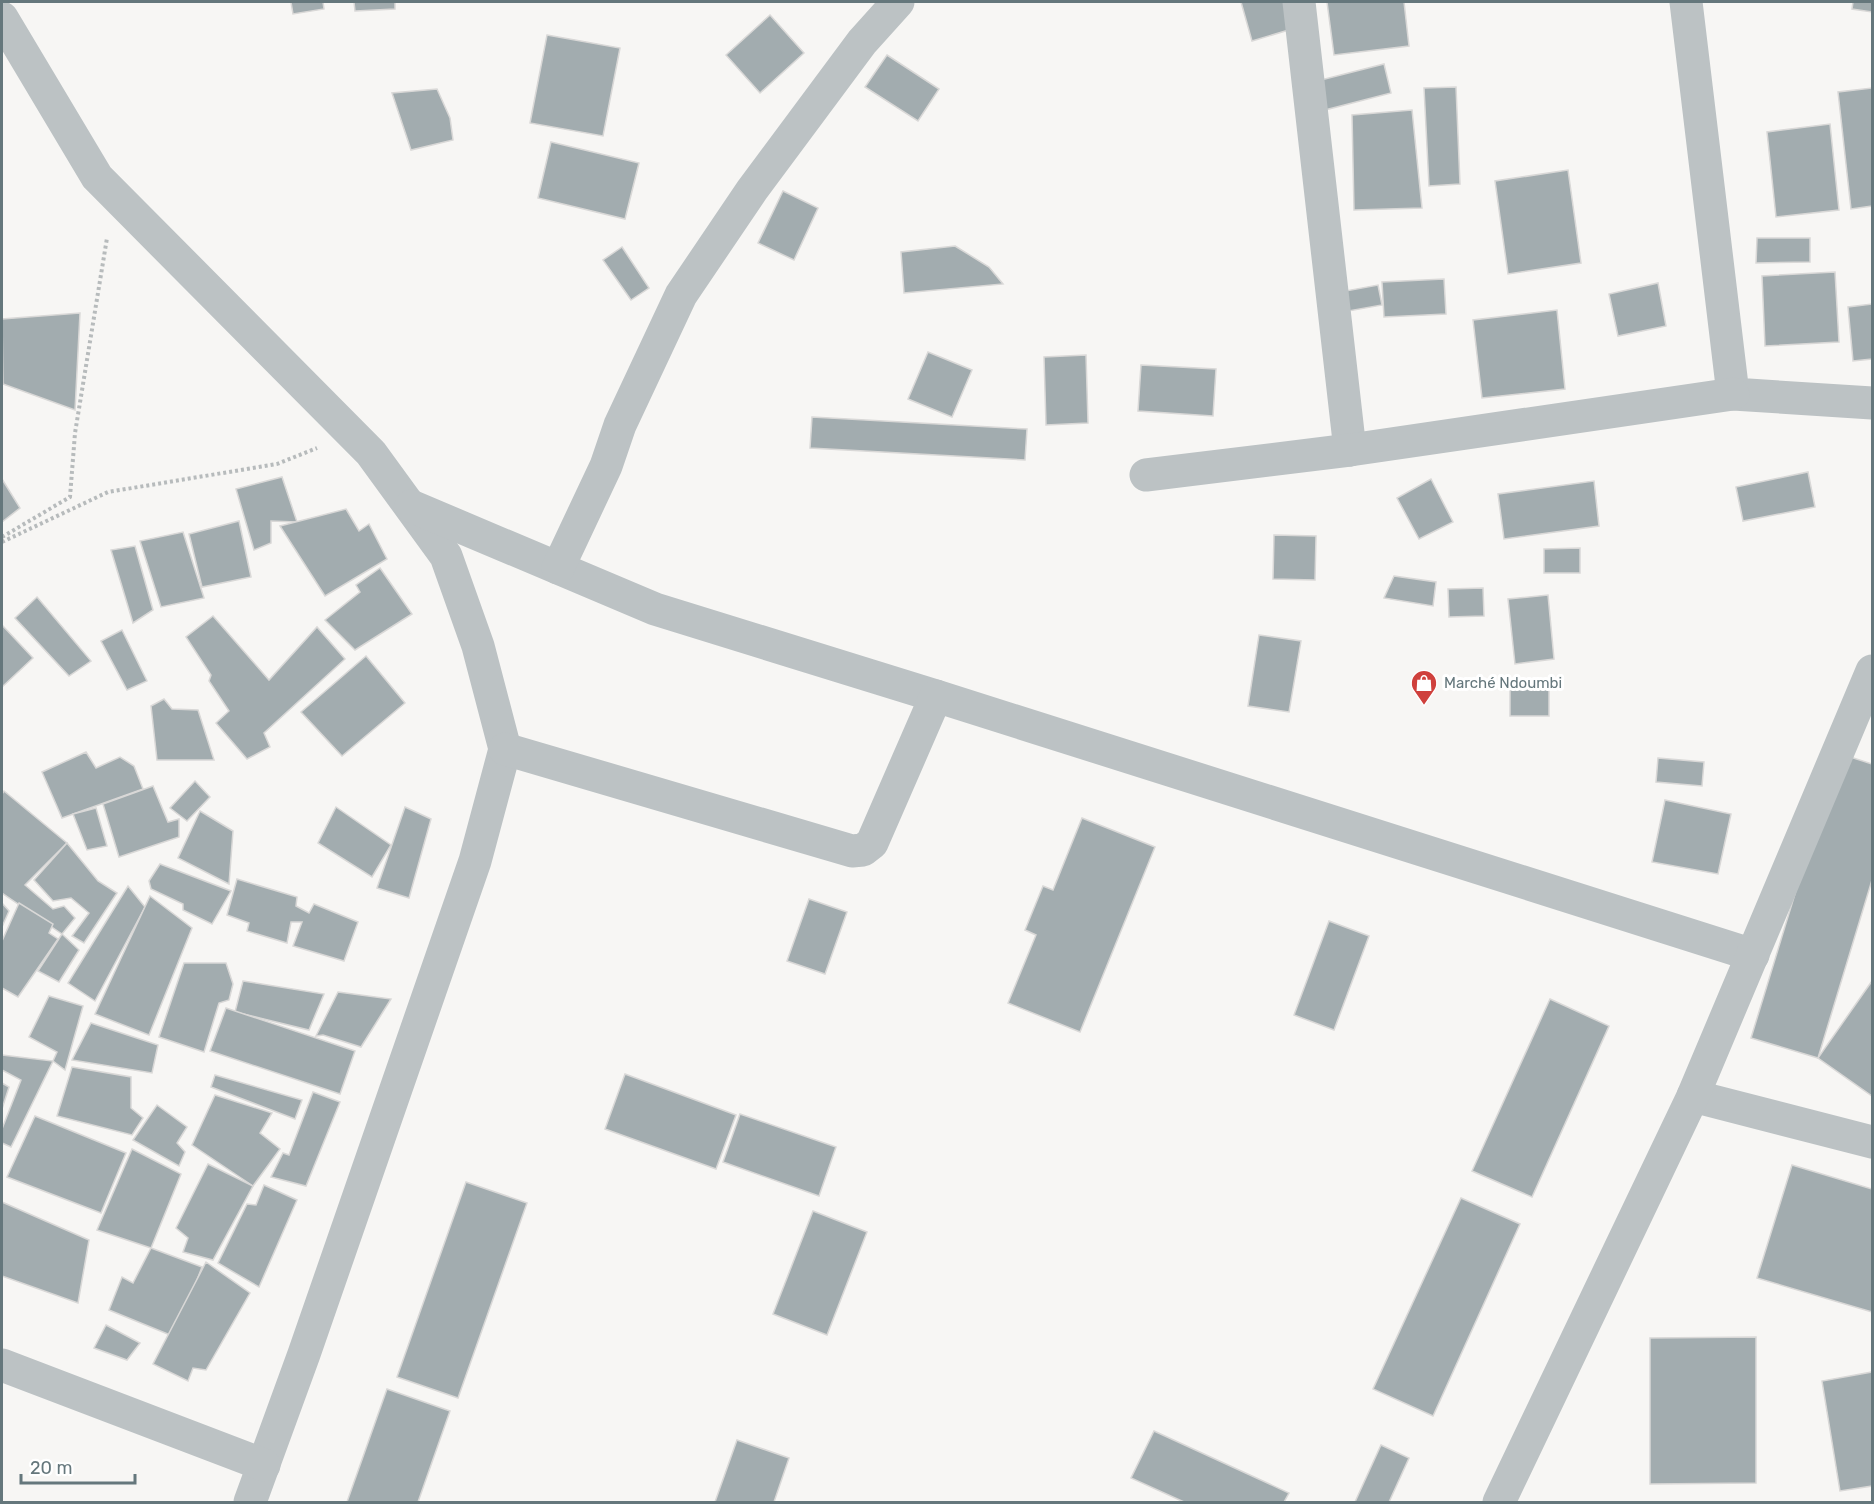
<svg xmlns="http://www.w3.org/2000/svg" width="1874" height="1504" font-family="Rubik,sans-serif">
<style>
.building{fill:#a2acaf;stroke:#d9d8d7;stroke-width:1.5}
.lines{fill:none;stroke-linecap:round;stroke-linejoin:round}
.path{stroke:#b7bbbc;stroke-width:4;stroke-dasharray:3 3;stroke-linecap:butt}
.minor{stroke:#bcc2c4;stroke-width:33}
.labels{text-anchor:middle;stroke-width:6;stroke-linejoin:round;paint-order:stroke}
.poi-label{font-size:15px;fill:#65777c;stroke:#fff;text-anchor:start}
</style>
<rect width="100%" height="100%" fill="#f7f6f4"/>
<g class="building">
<path d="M 291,2 L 323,2 L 324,9 L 293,14 Z"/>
<path d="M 354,2 L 395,2 L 395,9 L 355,11 Z"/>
<path d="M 1241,2 L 1294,2 L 1302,26 L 1252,41 Z"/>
<path d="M 1327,2 L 1404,2 L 1409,46 L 1334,55 Z"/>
<path d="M 1853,2 L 1872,2 L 1872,12 L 1852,9 Z"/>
<path d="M 770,15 L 804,53 L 760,93 L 726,55 Z"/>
<path d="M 547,35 L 620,48 L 603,136 L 530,123 Z"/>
<path d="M 887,55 L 939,89 L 918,121 L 865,87 Z"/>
<path d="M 1384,64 L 1391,93 L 1321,111 L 1313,82 Z"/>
<path d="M 1456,87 L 1460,184 L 1429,186 L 1424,88 Z"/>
<path d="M 1872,88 L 1872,206 L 1851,209 L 1838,92 Z"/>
<path d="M 437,89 L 450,118 L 453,140 L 411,150 L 392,93 Z"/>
<path d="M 1412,110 L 1422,208 L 1354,210 L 1352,115 Z"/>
<path d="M 1830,124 L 1839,210 L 1776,217 L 1767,132 Z"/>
<path d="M 551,142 L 639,163 L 625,219 L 538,198 Z"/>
<path d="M 1568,170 L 1581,263 L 1508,274 L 1495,181 Z"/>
<path d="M 783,191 L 818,208 L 794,260 L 758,243 Z"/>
<path d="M 1757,238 L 1810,238 L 1810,262 L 1756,263 Z"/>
<path d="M 955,246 L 989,267 L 1003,284 L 904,293 L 901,252 Z"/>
<path d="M 622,247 L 649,288 L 631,300 L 603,260 Z"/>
<path d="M 1835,272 L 1839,342 L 1765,346 L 1762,276 Z"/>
<path d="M 1444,279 L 1446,314 L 1384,317 L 1382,282 Z"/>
<path d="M 1658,283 L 1666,326 L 1618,336 L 1609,294 Z"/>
<path d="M 1378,285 L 1382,305 L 1343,312 L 1340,292 Z"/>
<path d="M 1872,304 L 1872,359 L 1853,361 L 1848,307 Z"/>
<path d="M 1557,310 L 1565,389 L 1482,398 L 1473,320 Z"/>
<path d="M 80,313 L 75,410 L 3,384 L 2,319 Z"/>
<path d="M 928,352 L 972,370 L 952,417 L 908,399 Z"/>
<path d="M 1086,355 L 1088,423 L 1046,425 L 1044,357 Z"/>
<path d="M 1141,365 L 1216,369 L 1213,416 L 1138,411 Z"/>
<path d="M 812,417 L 1027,429 L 1025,460 L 810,448 Z"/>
<path d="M 1808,472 L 1815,507 L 1743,521 L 1736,487 Z"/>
<path d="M 282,477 L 297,522 L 271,521 L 271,543 L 254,550 L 236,489 Z"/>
<path d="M 2,479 L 20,508 L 2,522 Z"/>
<path d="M 1431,479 L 1453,522 L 1419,539 L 1397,498 Z"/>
<path d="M 1594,481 L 1599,526 L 1504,539 L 1498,494 Z"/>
<path d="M 346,509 L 359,531 L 369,524 L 387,559 L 325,596 L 280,526 Z"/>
<path d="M 239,521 L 251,577 L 202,587 L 189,534 Z"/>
<path d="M 183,532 L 204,598 L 161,607 L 140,541 Z"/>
<path d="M 1274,535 L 1316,536 L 1315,580 L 1273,579 Z"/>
<path d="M 135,546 L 153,610 L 133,623 L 111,550 Z"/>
<path d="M 1580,548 L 1580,573 L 1544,573 L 1544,549 Z"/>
<path d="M 380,568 L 412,614 L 355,650 L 325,620 L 360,592 L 356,585 Z"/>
<path d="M 1394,576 L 1436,582 L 1433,606 L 1384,598 Z"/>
<path d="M 1483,588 L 1484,616 L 1449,617 L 1448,589 Z"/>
<path d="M 1548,595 L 1554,659 L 1515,664 L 1508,599 Z"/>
<path d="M 37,597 L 91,661 L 69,676 L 15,618 Z"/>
<path d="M 213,616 L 269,680 L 317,627 L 345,659 L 264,733 L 270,747 L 247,759 L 216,723 L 229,711 L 209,681 L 211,675 L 186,637 Z"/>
<path d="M 2,625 L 33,658 L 2,687 Z"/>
<path d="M 122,630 L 147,681 L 127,690 L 101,641 Z"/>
<path d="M 1259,635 L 1301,641 L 1289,712 L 1248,706 Z"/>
<path d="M 366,656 L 405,703 L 342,756 L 301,712 Z"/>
<rect x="1510" y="685" width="39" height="31"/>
<path d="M 164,699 L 172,709 L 198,710 L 214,760 L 157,760 L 151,706 Z"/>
<path d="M 86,752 L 96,768 L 120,757 L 134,766 L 143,789 L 62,818 L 42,772 Z"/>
<path d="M 1838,753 L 1872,764 L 1872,880 L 1818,1058 L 1751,1038 Z"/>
<path d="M 1658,758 L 1704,762 L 1702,786 L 1656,782 Z"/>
<path d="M 195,781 L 210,797 L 187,821 L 170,808 Z"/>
<path d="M 153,786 L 168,822 L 179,819 L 179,837 L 119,857 L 103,804 Z"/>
<path d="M 4,791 L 67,843 L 25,885 L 53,909 L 64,906 L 75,918 L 62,934 L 2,893 L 2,794 Z"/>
<path d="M 1665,800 L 1731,814 L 1718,874 L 1652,862 Z"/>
<path d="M 336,807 L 391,845 L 372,877 L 318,843 Z"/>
<path d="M 405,807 L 431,819 L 409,898 L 377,888 Z"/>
<path d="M 96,808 L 107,846 L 87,850 L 73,814 Z"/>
<path d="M 200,811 L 233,831 L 229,884 L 178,858 Z"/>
<path d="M 1082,818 L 1155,847 L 1080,1032 L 1008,1003 L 1036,935 L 1025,930 L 1043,886 L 1053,890 Z"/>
<path d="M 67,843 L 98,881 L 117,893 L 84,943 L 72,936 L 89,913 L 71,898 L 53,901 L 34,880 Z"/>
<path d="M 160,864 L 231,891 L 212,924 L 183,910 L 183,904 L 151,889 L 149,881 Z"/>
<path d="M 237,879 L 297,897 L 296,906 L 309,913 L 314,904 L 358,922 L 344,961 L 293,946 L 302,922 L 291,922 L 287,943 L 247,931 L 249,923 L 227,915 Z"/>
<path d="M 128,886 L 145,907 L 95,1001 L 68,983 Z"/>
<path d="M 150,896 L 192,928 L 149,1035 L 95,1014 Z"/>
<path d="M 809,899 L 847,912 L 825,974 L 787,961 Z"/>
<path d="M 2,903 L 9,911 L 2,927 Z"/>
<path d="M 19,903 L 53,924 L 49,933 L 58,939 L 18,997 L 2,988 L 2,941 Z"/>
<path d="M 1329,921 L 1369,936 L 1334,1030 L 1294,1015 Z"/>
<path d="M 62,934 L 79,950 L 59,982 L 38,971 Z"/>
<path d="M 184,963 L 226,963 L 233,984 L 229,1000 L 219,1003 L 204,1052 L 159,1037 Z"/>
<path d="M 243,981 L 324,994 L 309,1030 L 235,1012 Z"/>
<path d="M 1872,981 L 1872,1096 L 1818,1058 Z"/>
<path d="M 338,992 L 391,999 L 361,1047 L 323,1035 L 316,1036 Z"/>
<path d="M 49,996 L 83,1006 L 65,1070 L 53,1061 L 57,1052 L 29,1037 Z"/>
<path d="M 1550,999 L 1609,1026 L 1532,1197 L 1472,1171 Z"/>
<path d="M 226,1008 L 355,1051 L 340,1094 L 210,1051 Z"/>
<path d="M 91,1023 L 158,1045 L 152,1073 L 72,1060 Z"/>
<path d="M 2,1055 L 53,1061 L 11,1147 L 2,1143 L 2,1129 L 21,1080 L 2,1070 Z"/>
<path d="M 72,1067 L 131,1077 L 131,1108 L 143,1118 L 132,1135 L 57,1116 Z"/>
<path d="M 625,1074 L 736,1115 L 716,1169 L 605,1129 Z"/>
<path d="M 215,1075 L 302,1100 L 295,1119 L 211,1087 Z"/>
<path d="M 2,1083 L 9,1087 L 2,1109 Z"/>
<path d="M 313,1092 L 340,1102 L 306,1186 L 271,1177 L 283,1153 L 289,1155 Z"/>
<path d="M 215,1095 L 272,1113 L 260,1133 L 280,1149 L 253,1186 L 192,1145 Z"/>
<path d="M 157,1105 L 187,1127 L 177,1143 L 185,1152 L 179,1166 L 133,1140 Z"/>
<path d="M 740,1114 L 836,1147 L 819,1196 L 723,1162 Z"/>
<path d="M 35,1116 L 126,1153 L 101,1213 L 7,1177 Z"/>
<path d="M 132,1149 L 181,1174 L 151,1248 L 97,1230 Z"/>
<path d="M 208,1164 L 253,1186 L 213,1260 L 183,1252 L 188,1238 L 176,1228 Z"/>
<path d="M 1792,1165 L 1872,1189 L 1872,1312 L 1757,1278 Z"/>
<path d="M 466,1182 L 527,1203 L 458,1398 L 397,1377 Z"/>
<path d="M 264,1185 L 297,1200 L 259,1287 L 218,1263 L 247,1204 L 256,1205 Z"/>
<path d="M 1461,1198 L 1520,1224 L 1433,1416 L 1373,1389 Z"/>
<path d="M 2,1202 L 89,1240 L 78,1303 L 2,1276 Z"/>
<path d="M 813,1211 L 867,1232 L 827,1335 L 773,1314 Z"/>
<path d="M 151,1248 L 202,1267 L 175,1337 L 109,1310 L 122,1277 L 133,1283 Z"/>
<path d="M 206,1262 L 250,1293 L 206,1370 L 193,1368 L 188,1381 L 153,1364 Z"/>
<path d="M 106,1325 L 140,1343 L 127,1360 L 94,1348 Z"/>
<path d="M 1756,1337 L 1756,1483 L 1650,1484 L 1650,1338 Z"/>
<path d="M 1872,1372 L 1872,1486 L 1840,1491 L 1822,1381 Z"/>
<path d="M 387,1389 L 450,1411 L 418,1502 L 347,1502 Z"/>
<path d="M 1154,1431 L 1289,1493 L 1284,1502 L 1184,1502 L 1131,1478 Z"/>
<path d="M 737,1440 L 789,1458 L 774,1502 L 715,1502 Z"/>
<path d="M 1381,1445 L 1409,1458 L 1389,1502 L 1355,1502 Z"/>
</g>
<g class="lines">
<g class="path">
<path d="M 2,537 L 70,497 L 75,433 L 107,238"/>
<path d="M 2,542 L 108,492 L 277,464 L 317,448"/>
</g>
<g class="minor">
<path d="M 1299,2 L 1350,450"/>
<path d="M 1686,2 L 1733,394 L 1872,403"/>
<path d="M 2,18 L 97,177 L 371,453 L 446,556 L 478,646 L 505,749 L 475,861 L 304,1354 L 250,1502"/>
<path d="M 1146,475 L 1350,450 L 1733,394"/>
<path d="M 411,506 L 655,609 L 936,696"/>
<path d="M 558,568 L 606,466 L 620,425 L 681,295 L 752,190 L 862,42 L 898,2"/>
<path d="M 505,749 L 852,851 L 863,850 L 872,843 L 936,696 L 1753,955"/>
<path d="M 1693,1096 L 1872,1142"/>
<path d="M 2,1365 L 264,1465"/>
<path d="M 1499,1502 L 1693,1096 L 1872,671"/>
</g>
</g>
<defs>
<g id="shop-pin" transform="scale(1.35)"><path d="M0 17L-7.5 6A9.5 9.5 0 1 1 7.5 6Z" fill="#cf403c" stroke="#fff"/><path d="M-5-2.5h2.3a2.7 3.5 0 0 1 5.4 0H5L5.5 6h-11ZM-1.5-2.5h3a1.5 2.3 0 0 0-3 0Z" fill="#fff"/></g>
</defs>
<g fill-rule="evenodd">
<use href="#shop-pin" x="1424" y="683"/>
</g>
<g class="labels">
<g class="poi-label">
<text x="1444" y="688">Marché Ndoumbi</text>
</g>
</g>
<rect width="1874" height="1504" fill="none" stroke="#65777c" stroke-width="6"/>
<path d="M21 1474v9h114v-9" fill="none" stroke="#65777c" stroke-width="3"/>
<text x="30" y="1474" font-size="18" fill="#65777c" stroke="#ffffff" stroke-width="4.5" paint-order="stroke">20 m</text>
</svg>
